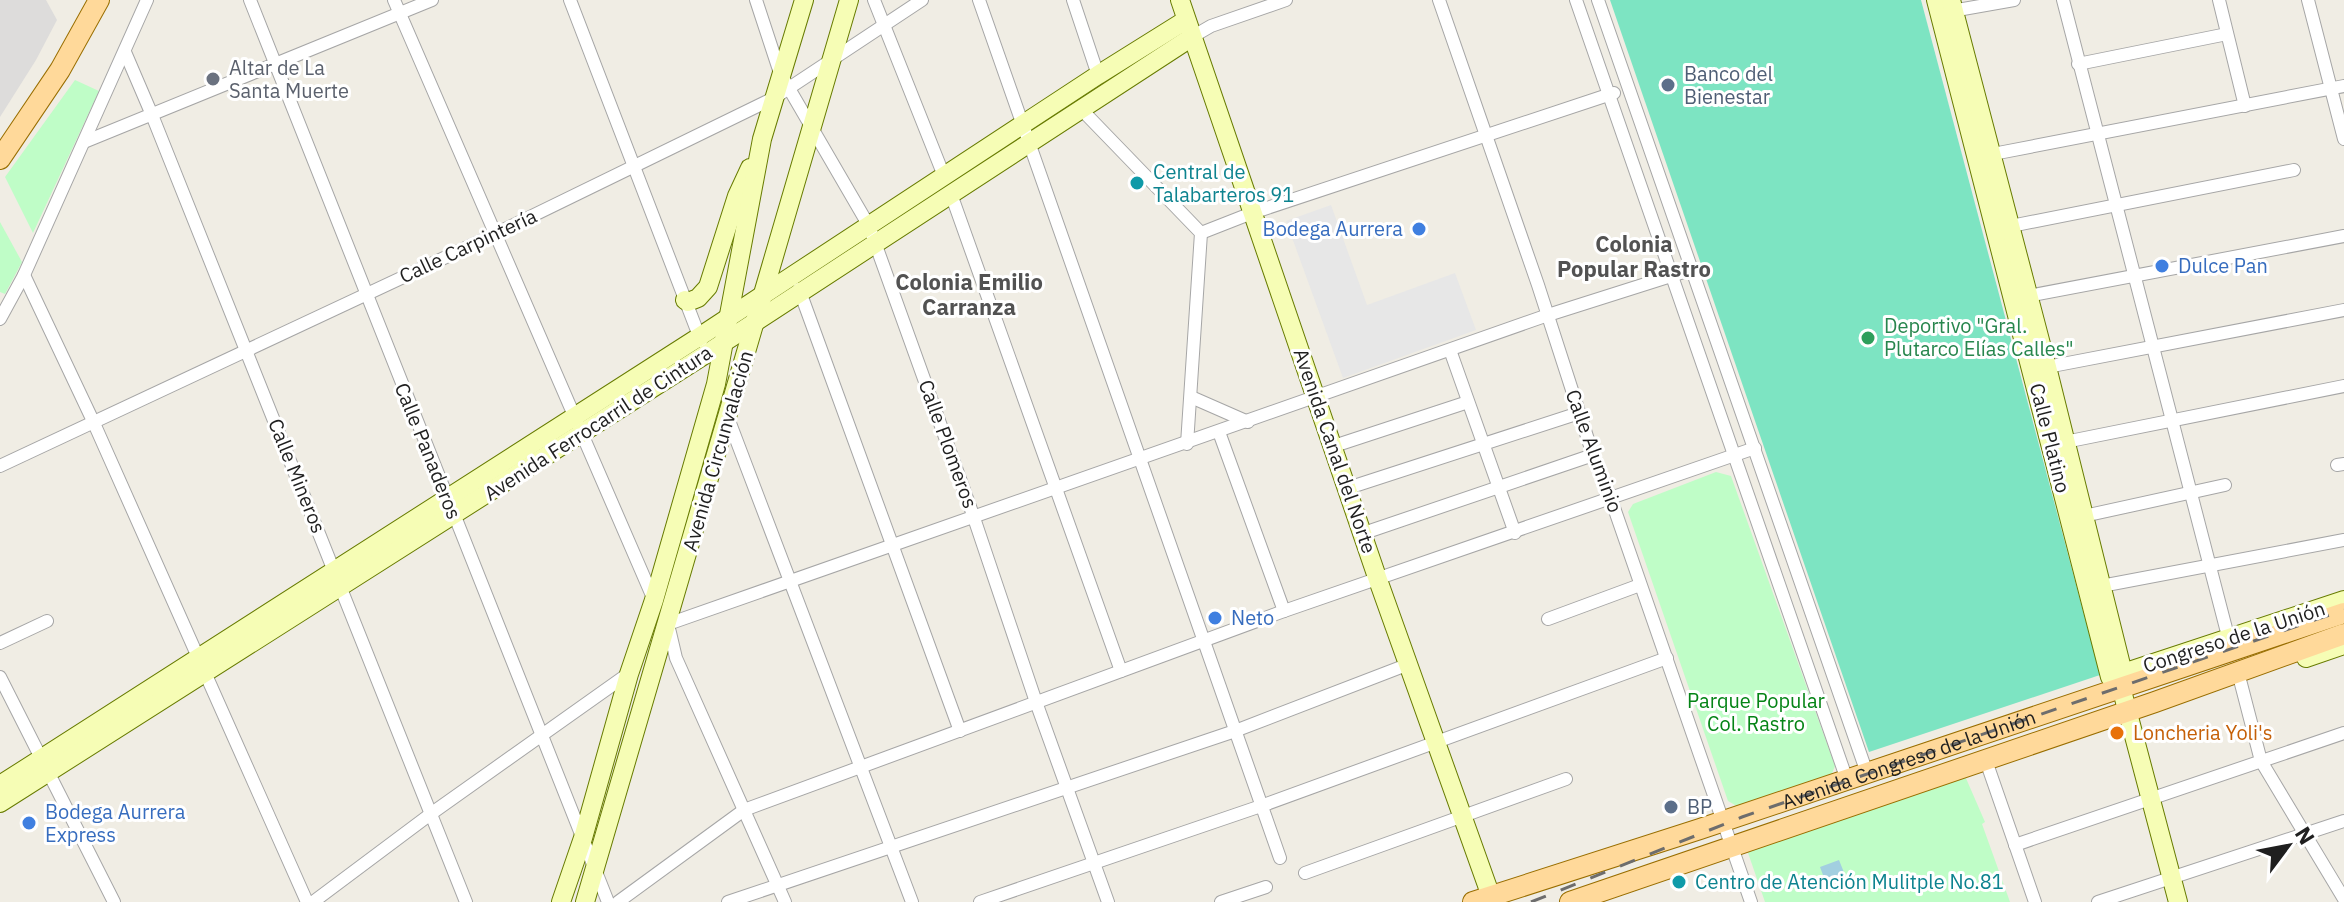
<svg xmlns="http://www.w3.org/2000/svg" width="2344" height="902" font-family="'IBM Plex Sans',sans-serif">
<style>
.residential{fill:#dddcdb}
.park{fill:#bffdc7}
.pitch{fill:#7de4c2}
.parking{fill:#e7e7e7}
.water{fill:#a2cfe0}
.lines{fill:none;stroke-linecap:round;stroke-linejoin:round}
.street-casing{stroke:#a6a6a6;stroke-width:14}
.secondary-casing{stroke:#677b00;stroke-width:20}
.primary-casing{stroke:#996e00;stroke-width:22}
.street{stroke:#fff;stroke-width:12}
.secondary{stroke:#f6fdb5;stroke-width:18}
.primary{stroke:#ffd99a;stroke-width:20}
.rail{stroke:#6d6d6d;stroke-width:3;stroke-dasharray:16 16;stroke-linecap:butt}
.worship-dot{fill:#6b7280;stroke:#fff;stroke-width:3}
.service-dot{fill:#5c6f8a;stroke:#fff;stroke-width:3}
.culture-dot{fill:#0f9aa8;stroke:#fff;stroke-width:3}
.shop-dot{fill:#3f7fe0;stroke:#fff;stroke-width:3}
.leisure-dot{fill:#2e9e5b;stroke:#fff;stroke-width:3}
.food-dot{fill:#e8710a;stroke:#fff;stroke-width:3}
.labels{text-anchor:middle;stroke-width:6;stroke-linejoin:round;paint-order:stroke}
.worship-label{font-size:20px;fill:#5b616d;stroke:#fff;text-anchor:start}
.service-label{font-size:20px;fill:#4e5e75;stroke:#fff;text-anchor:start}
.culture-label{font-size:20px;fill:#0d838f;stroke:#fff;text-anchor:start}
.shop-label{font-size:20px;fill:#366cbe;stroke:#fff;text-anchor:start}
.street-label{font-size:20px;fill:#1f1f1f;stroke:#fff}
.leisure-label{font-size:20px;fill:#27864d;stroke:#fff;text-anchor:start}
.park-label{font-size:20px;fill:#058416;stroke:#fff}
.food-label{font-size:20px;fill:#c56008;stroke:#fff;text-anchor:start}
.neighbourhood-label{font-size:22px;font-weight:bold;fill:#525252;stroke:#fff}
</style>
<rect width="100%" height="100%" fill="#f0ede4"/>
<path class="residential" d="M 0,0 L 46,0 L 57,20 L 36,60 L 0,117 Z"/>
<g class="park">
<path d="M 75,80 L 99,91 L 33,233 L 5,177 Z"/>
<path d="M 0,222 L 22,262 L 5,294 L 0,292 Z"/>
<path d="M 1716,472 L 1731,476 L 1835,766 L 1831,776 L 1740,808 L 1728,801 L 1628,512 L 1633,504 Z"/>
<path d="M 1965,776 L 1985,822 L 1982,824 L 2010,902 L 1765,902 L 1747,850 Z"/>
</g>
<path class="pitch" d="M 1610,0 L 1921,0 L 2100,675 L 1869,752 Z"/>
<path class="parking" d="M 1331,205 L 1367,305 L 1455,273 L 1476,330 L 1343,378 L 1286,221 Z"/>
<path class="water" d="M 1839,860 L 1845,875 L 1826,883 L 1820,867 Z"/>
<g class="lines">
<g class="street-casing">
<g id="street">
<path d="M 250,0 L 608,902"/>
<path d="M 394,0 L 654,600"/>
<path d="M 570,0 L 701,341"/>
<path d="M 756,0 L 780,73 L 869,226 L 973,515 L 1036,702 L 1108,902"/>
<path d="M 874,0 L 944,176"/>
<path d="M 979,0 L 1280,858"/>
<path d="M 1073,0 L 1098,75"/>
<path d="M 1439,0 L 1538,285 L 1593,455 L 1611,499 L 1751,902"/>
<path d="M 1576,0 L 1847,780"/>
<path d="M 1598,0 L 1867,773"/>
<path d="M 2063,0 L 2229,640"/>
<path d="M 2219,0 L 2245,106"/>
<path d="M 2308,0 L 2344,139"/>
<path d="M 1946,12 L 2014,0"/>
<path d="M 1192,37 L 1211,26 L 1286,0"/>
<path d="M 125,52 L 152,115 L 466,902"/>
<path d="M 2078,64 L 2227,34"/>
<path d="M 1081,109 L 1201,233 L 1187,444"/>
<path d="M 84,142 L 432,0"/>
<path d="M 1993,154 L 2344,86"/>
<path d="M 951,194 L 1121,671"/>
<path d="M 2011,226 L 2294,170"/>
<path d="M 1201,233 L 1252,213 L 1614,93"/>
<path d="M 24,275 L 93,421 L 307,902"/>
<path d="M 799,289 L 960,731"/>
<path d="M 2028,296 L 2344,236"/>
<path d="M 0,319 L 24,275 L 147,0"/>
<path d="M 1450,350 L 1515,533"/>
<path d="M 2047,367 L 2344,310"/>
<path d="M 1191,397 L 1248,422"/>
<path d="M 728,418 L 912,902"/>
<path d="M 1219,432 L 1284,611"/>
<path d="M 2065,442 L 2344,386"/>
<path d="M 1334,446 L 1468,402"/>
<path d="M 2337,465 L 2344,464"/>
<path d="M 0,466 L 493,235 L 774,98 L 922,0"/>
<path d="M 1348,488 L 1579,413"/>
<path d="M 2084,516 L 2225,485"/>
<path d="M 1364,533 L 1593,455"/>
<path d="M 2096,587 L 2344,540"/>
<path d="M 1548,619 L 1640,585"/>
<path d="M 0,643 L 47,621"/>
<path d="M 0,677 L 114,902"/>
<path d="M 2240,680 L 2261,761 L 2344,899"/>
<path d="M 1985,758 L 2035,902"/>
<path d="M 2015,845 L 2344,733"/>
<path d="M 1305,873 L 1566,779"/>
<path d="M 313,902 L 432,813 L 628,674"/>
<path d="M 618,902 L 744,810 L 1284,611 L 1755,448"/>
<path d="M 728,902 L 1235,731 L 1409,664"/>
<path d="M 785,902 L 676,658 L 668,624 L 1548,315 L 1693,269"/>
<path d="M 980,902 L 1261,806 L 1667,658"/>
<path d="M 1221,902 L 1266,887"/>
<path d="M 2098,902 L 2344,821"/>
</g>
</g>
<g class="secondary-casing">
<g id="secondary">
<path d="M 1180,0 L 1378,580 L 1493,902"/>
<path d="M 1936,0 L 2110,677 L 2121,687"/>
<path d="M 1951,0 L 2047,367 L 2123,673 L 2121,687 L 2178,902"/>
<path d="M 685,300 L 688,302 L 698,298 L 708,287 L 737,196 L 750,168"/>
<path d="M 2306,658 L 2344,645"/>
<path d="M 2123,673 L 2344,600"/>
<path d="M 0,785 L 699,337 L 1098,75 L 1186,20"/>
<path d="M 0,803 L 706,354 L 1192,37"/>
<path d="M 561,902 L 583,838 L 629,674 L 654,600 L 716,384 L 762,139 L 804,0"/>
<path d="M 585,902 L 849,0"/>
</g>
</g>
<g class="primary-casing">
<g id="primary">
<path d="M 0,159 L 60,70 L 99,0"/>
<path d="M 1473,902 L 1700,829 L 2344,613"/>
<path d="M 1570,902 L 2155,702 L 2344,634"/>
</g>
</g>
<use href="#street" class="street"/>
<use href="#secondary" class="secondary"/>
<use href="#primary" class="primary"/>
<path class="rail" id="s1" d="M 1531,902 L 1742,817 L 2344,610"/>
</g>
<circle class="worship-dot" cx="213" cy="79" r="8"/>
<g class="service-dot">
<circle cx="1668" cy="85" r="8"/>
<circle cx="1671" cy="807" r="8"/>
</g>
<g class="culture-dot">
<circle cx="1137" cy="183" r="8"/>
<circle cx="1679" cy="882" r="8"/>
</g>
<g class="shop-dot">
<circle cx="1419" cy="229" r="8"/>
<circle cx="2162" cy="266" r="8"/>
<circle cx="1215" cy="618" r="8"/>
<circle cx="29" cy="823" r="8"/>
</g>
<circle class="leisure-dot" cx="1868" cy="338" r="8"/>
<circle class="food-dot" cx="2117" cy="733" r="8"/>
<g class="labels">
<g class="worship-label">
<text x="229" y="75">Altar de La<tspan x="229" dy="23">Santa Muerte</tspan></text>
</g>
<g class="service-label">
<text x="1684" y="81">Banco del<tspan x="1684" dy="23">Bienestar</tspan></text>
<text x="1687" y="814">BP</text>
</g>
<g class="culture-label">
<text x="1153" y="179">Central de<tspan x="1153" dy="23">Talabarteros 91</tspan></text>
<text x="1695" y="889">Centro de Atención Mulitple No.81</text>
</g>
<g class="shop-label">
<text x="1403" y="236" text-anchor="end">Bodega Aurrera</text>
<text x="2178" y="273">Dulce Pan</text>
<text x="1231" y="625">Neto</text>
<text x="45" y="819">Bodega Aurrera<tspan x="45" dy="23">Express</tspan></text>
</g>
<g class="street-label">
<text transform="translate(468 246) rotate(-25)" y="7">Calle Carpintería</text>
<text transform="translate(598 423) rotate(-33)" y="7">Avenida Ferrocarril de Cintura</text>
<text transform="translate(2050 438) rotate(76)" y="7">Calle Platino</text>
<text transform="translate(948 444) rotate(70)" y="7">Calle Plomeros</text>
<text transform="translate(428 451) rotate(68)" y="7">Calle Panaderos</text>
<text transform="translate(718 451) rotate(-74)" y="7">Avenida Circunvalación</text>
<text transform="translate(1335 451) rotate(71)" y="7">Avenida Canal del Norte</text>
<text transform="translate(1594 451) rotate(70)" y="7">Calle Aluminio</text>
<text transform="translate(297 476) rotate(68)" y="7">Calle Mineros</text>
<text transform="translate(2234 637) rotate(-18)" y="7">Congreso de la Unión</text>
<text dy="7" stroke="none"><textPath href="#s1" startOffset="404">Avenida Congreso de la Unión</textPath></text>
</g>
<g class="leisure-label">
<text x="1884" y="333">Deportivo "Gral.<tspan x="1884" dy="23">Plutarco Elías Calles"</tspan></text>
</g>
<g class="park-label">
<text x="1756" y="708">Parque Popular<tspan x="1756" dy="23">Col. Rastro</tspan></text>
</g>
<g class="food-label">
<text x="2133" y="740">Loncheria Yoli's</text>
</g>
<g class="neighbourhood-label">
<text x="1634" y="252">Colonia<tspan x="1634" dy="25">Popular Rastro</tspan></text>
<text x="969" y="290">Colonia Emilio<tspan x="969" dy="25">Carranza</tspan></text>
</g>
</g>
<g transform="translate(2288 846) rotate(58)" stroke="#ffffff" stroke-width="6" paint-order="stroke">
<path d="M0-6L14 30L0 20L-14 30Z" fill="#1f1f1f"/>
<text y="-12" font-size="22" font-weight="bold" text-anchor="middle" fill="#1f1f1f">N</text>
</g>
</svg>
